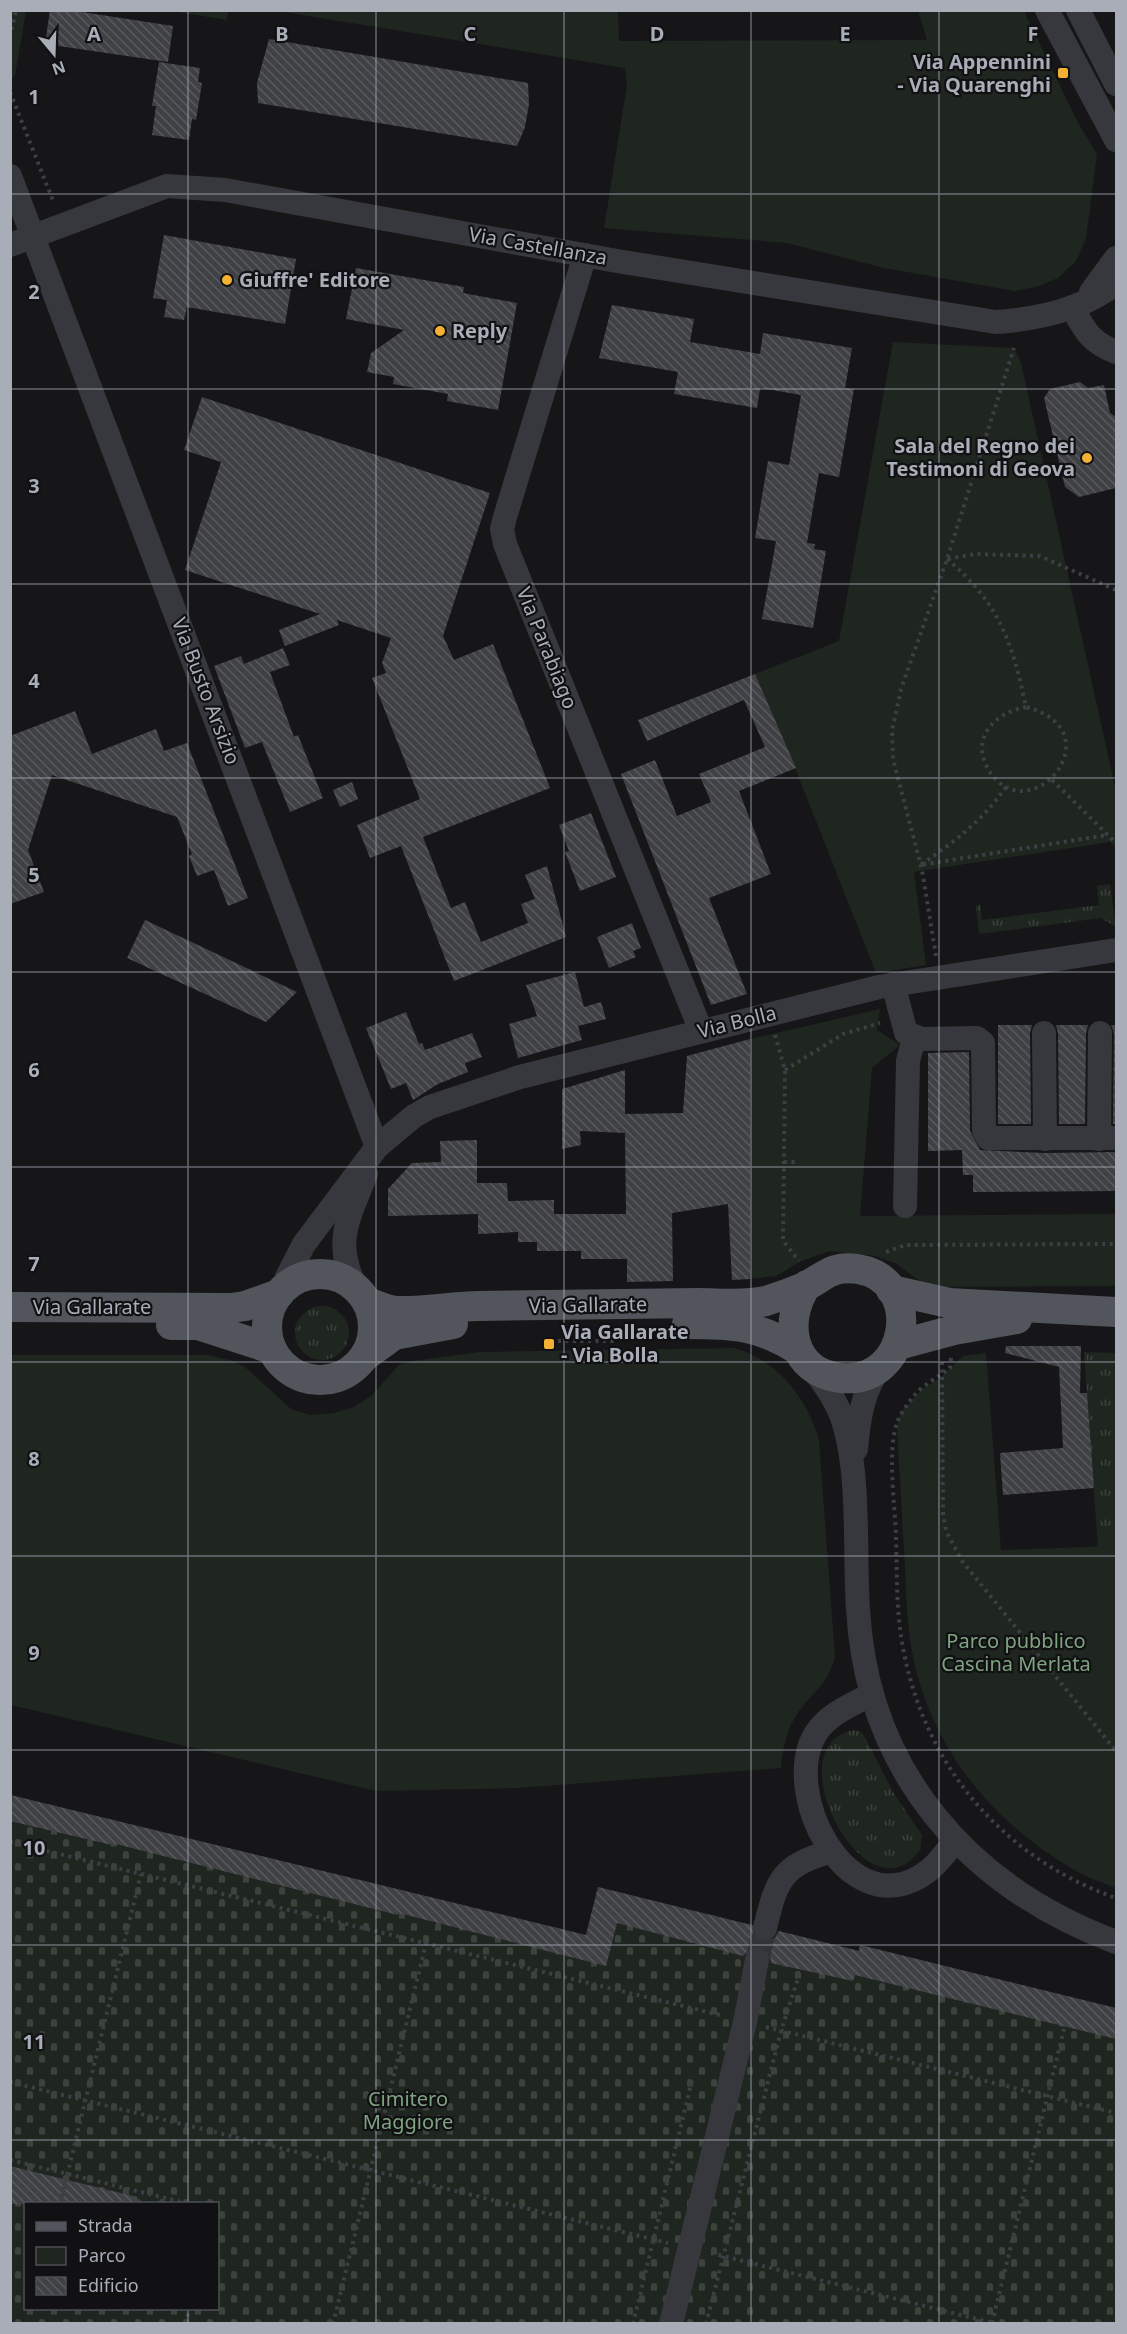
<svg xmlns="http://www.w3.org/2000/svg" width="1127" height="2334" font-family="'Noto Sans',sans-serif">
<style>
.grass{fill:url(#grass-tufts)}
.cemetery{fill:url(#cemetery-stones);fill-rule:evenodd}
.park{fill:#1e261f}
.building{fill:url(#building-back-hatch)}
.lines{fill:none;stroke-linecap:round;stroke-linejoin:round}
.minor-tunnel{stroke:#333438;stroke-width:24;stroke-dasharray:24 12;stroke-linecap:butt}
.path{stroke:#3d3f44;stroke-width:4;stroke-dasharray:3 4.5;stroke-linecap:butt}
.minor{stroke:#37383d;stroke-width:24}
.major{stroke:#53555c;stroke-width:30}
.grid{fill:none;stroke:#a8adb8;stroke-width:1.5;stroke-opacity:0.55}
.poi-dot{fill:#f2b134;stroke:#111113;stroke-width:2}
.labels{text-anchor:middle;stroke-width:4.5;stroke-linejoin:round;paint-order:stroke}
.poi-label{font-size:20px;font-weight:bold;fill:#a8adb8;stroke:#111113;text-anchor:start}
.street-label{font-size:20px;fill:#a8adb8;stroke:#111113}
.park-label{font-size:20px;fill:#7fa381;stroke:#111113}
.grid-label{font-size:20px;text-anchor:middle;font-weight:bold;fill:#a8adb8;stroke:#111113;stroke-width:4.5;stroke-linejoin:round;paint-order:stroke}
</style>
<defs>
<pattern id="grass-tufts" width="24" height="20" patternUnits="userSpaceOnUse" patternTransform="scale(1.5)"><rect width="24" height="20" fill="#1e261f"/><path d="M3 7l-1-3M5 7V3M7 7l1-3M15 17l-1-3M17 17v-4M19 17l1-3" fill="none" stroke="#3c433d"/></pattern>
<pattern id="cemetery-stones" width="16" height="16" patternUnits="userSpaceOnUse" patternTransform="scale(1.5)"><rect width="16" height="16" fill="#1e261f"/><path d="M2 7V4a2 2 0 0 1 4 0v3zM10 15v-3a2 2 0 0 1 4 0v3z" fill="#3c433d"/></pattern>
<pattern id="building-back-hatch" width="6" height="6" patternUnits="userSpaceOnUse" patternTransform="scale(1.5)"><rect width="6" height="6" fill="#404145"/><path d="M-1 5l2 2M0 0l6 6M5-1l2 2" fill="none" stroke="#595a5e"/></pattern>
</defs>
<rect width="100%" height="100%" fill="#161618"/>
<g class="grass">
<path d="M 1110,884 L 1116,927 L 1101,918 L 979,934 L 976,906 L 980,905 L 982,920 L 1099,905 L 1097,886 Z"/>
<circle cx="322" cy="1333" r="27"/>
<path d="M 1084,1352 L 1116,1353 L 1116,1546 L 1098,1547 Z"/>
<path d="M 854,1730 L 861,1732 L 866,1739 L 893,1792 L 922,1835 L 920,1850 C 867,1925 772,1745 854,1730 Z"/>
</g>
<path class="cemetery" d="M 11,1795 L 586,1935 L 598,1887 L 859,1951 L 860,1945 L 1116,2008 L 1116,2323 L 11,2324 ZM 26,2204 L 218,2204 L 218,2308 L 26,2308 Z"/>
<g class="park">
<path d="M 11,10 L 26,11 L 15,76 L 11,79 Z"/>
<path d="M 172,11 L 228,11 L 227,20 Z"/>
<path d="M 278,11 L 618,11 L 619,41 L 927,40 L 918,11 L 1024,11 L 1078,123 L 1097,154 L 1086,239 L 1076,261 L 1058,278 L 1036,287 L 1015,291 L 884,268 L 787,243 L 604,228 L 627,85 L 625,68 Z"/>
<path d="M 893,342 L 1014,348 L 1021,363 L 1116,791 L 1116,848 L 1110,842 L 914,872 L 926,965 L 876,973 L 784,740 L 755,674 L 839,641 Z"/>
<path d="M 880,1009 L 877,1030 L 900,1045 L 872,1068 L 860,1216 L 1116,1214 L 1116,1286 L 943,1287 L 922,1283 L 897,1264 L 876,1256 L 830,1251 L 801,1261 L 776,1276 L 750,1279 L 750,1039 Z"/>
<path d="M 734,1348 C 778,1360 807,1398 819,1440 L 835,1657 C 826,1689 813,1690 797,1714 C 786,1731 783,1748 781,1768 L 518,1788 L 376,1791 L 11,1705 L 11,1355 L 207,1355 L 230,1360 L 245,1367 L 291,1409 L 310,1415 L 333,1413 L 354,1407 L 371,1396 L 399,1365 L 412,1361 L 480,1352 Z"/>
<path d="M 986,1353 L 1001,1550 L 1116,1546 L 1116,1888 C 1102,1882 1085,1877 1071,1868 C 994,1823 933,1750 914,1661 C 907,1630 906,1598 905,1566 C 902,1521 900,1475 897,1430 L 900,1413 L 921,1390 L 940,1378 L 963,1356 Z"/>
</g>
<g class="building">
<path d="M 50,10 L 69,10 L 173,26 L 168,62 L 45,44 Z"/>
<path d="M 269,39 L 528,83 L 529,104 L 525,127 L 517,146 L 258,103 L 257,83 Z"/>
<path d="M 159,62 L 200,68 L 198,82 L 202,83 L 196,120 L 192,119 L 189,140 L 152,135 L 156,106 L 152,106 Z"/>
<path d="M 164,235 L 296,259 L 285,324 L 187,307 L 184,320 L 164,317 L 167,300 L 153,298 Z"/>
<path d="M 356,268 L 464,287 L 463,293 L 517,303 L 498,410 L 447,401 L 448,394 L 393,384 L 394,377 L 367,372 L 371,353 L 404,330 L 346,319 Z"/>
<path d="M 612,305 L 694,319 L 690,342 L 760,354 L 763,333 L 852,348 L 845,388 L 854,389 L 839,477 L 819,473 L 807,543 L 815,544 L 814,549 L 826,551 L 813,628 L 762,619 L 776,541 L 755,538 L 768,461 L 789,465 L 801,395 L 760,388 L 757,408 L 674,394 L 678,372 L 599,358 Z"/>
<path d="M 1080,382 L 1088,388 L 1104,385 L 1110,413 L 1116,417 L 1116,488 L 1079,497 L 1065,487 L 1044,398 L 1050,389 Z"/>
<path d="M 202,397 L 490,493 L 443,636 L 454,660 L 493,644 L 550,788 L 423,837 L 451,908 L 465,902 L 481,942 L 528,923 L 521,904 L 535,899 L 525,875 L 547,866 L 566,937 L 454,981 L 401,846 L 370,858 L 357,825 L 420,799 L 372,678 L 386,673 L 382,663 L 391,638 L 337,620 L 339,625 L 285,646 L 279,630 L 320,614 L 185,570 L 221,462 L 184,450 Z"/>
<path d="M 283,648 L 290,665 L 270,672 L 294,737 L 298,735 L 323,798 L 290,812 L 262,742 L 245,748 L 214,666 L 241,656 L 244,664 Z"/>
<path d="M 755,674 L 796,768 L 739,791 L 771,874 L 709,898 L 747,994 L 711,1005 L 621,774 L 655,760 L 677,816 L 711,802 L 699,774 L 765,747 L 744,700 L 647,741 L 638,720 Z"/>
<path d="M 75,711 L 92,754 L 156,729 L 164,751 L 187,743 L 248,898 L 228,906 L 214,870 L 197,876 L 189,856 L 192,854 L 177,817 L 52,775 L 28,850 L 44,892 L 10,904 L 10,736 Z"/>
<path d="M 352,782 L 358,799 L 340,807 L 333,790 Z"/>
<path d="M 591,813 L 616,877 L 580,891 L 565,852 L 569,851 L 559,825 Z"/>
<path d="M 145,920 L 297,992 L 266,1022 L 127,958 Z"/>
<path d="M 632,923 L 641,948 L 633,951 L 636,957 L 609,968 L 597,937 Z"/>
<path d="M 575,972 L 584,1007 L 601,1002 L 606,1019 L 578,1026 L 582,1040 L 518,1058 L 509,1024 L 537,1016 L 526,985 Z"/>
<path d="M 406,1012 L 419,1044 L 422,1043 L 425,1050 L 472,1033 L 482,1057 L 465,1063 L 468,1072 L 438,1084 L 413,1100 L 406,1083 L 391,1089 L 366,1028 Z"/>
<path d="M 998,1025 L 1032,1025 L 1030,1033 L 1031,1124 L 998,1124 Z"/>
<path d="M 1056,1025 L 1088,1025 L 1086,1033 L 1085,1124 L 1059,1124 L 1058,1033 Z"/>
<path d="M 1111,1025 L 1116,1025 L 1116,1124 L 1113,1124 L 1114,1033 Z"/>
<path d="M 750,1039 L 750,1279 L 732,1280 L 728,1204 L 672,1213 L 673,1281 L 627,1282 L 627,1259 L 581,1259 L 581,1251 L 537,1251 L 537,1242 L 518,1242 L 518,1232 L 478,1234 L 478,1214 L 388,1216 L 388,1189 L 412,1163 L 441,1162 L 440,1141 L 477,1140 L 477,1183 L 507,1183 L 508,1201 L 554,1200 L 554,1214 L 626,1214 L 625,1133 L 580,1131 L 581,1145 L 562,1149 L 562,1089 L 625,1070 L 625,1114 L 683,1113 L 687,1056 Z"/>
<path d="M 969,1052 L 970,1131 L 980,1150 L 1045,1153 L 1116,1152 L 1116,1191 L 973,1192 L 973,1175 L 963,1175 L 962,1150 L 928,1151 L 928,1053 Z"/>
<path d="M 1006,1346 L 1081,1346 L 1080,1393 L 1087,1393 L 1094,1488 L 1003,1495 L 1000,1453 L 1063,1448 L 1059,1367 L 1005,1353 Z"/>
<path d="M 10,1795 L 586,1935 L 598,1887 L 751,1925 L 755,1938 L 762,1942 L 775,1938 L 779,1931 L 859,1951 L 860,1945 L 1116,2008 L 1116,2039 L 855,1975 L 853,1981 L 771,1963 L 770,1955 L 760,1946 L 752,1947 L 743,1956 L 617,1923 L 606,1966 L 399,1913 L 398,1915 L 112,1843 L 112,1845 L 10,1821 Z"/>
<path d="M 10,2166 L 137,2197 L 136,2204 L 10,2204 Z"/>
</g>
<g class="lines">
<path class="minor-tunnel" d="M 757,1960 L 765,1928"/>
<g class="path">
<path d="M 10,37 L 16,10"/>
<path d="M 10,92 L 54,203"/>
<path d="M 947,559 C 1000,604 1012,642 1026,707 C 1118,731 1028,836 988,769 C 970,737 996,712 1026,707"/>
<path d="M 948,559 L 975,554 L 1040,556 L 1116,590"/>
<path d="M 1052,780 L 1116,843"/>
<path d="M 1006,787 C 981,822 956,841 920,865 L 1107,835"/>
<path d="M 936,956 L 922,870 L 893,759 L 892,731 L 901,689 L 947,559 L 1014,348"/>
<path d="M 775,1035 L 785,1070 L 783,1241 L 799,1261"/>
<path d="M 785,1070 L 843,1034 L 880,1023"/>
<path d="M 784,1162 L 799,1162"/>
<path d="M 886,1252 L 905,1245 L 1116,1244"/>
<path d="M 543,1341 L 617,1341"/>
<path d="M 951,1358 L 950,1368 C 939,1377 922,1385 914,1396 C 908,1403 900,1414 897,1423 C 887,1450 895,1506 896,1536 C 897,1575 896,1615 904,1653 C 927,1769 1005,1859 1116,1898"/>
<path d="M 942,1362 L 943,1513 L 946,1531 L 962,1561 L 1116,1751"/>
<path d="M 10,1842 L 724,2016"/>
<path d="M 766,2027 L 1116,2113"/>
<path d="M 10,2082 L 668,2243"/>
<path d="M 10,2160 L 190,2204"/>
<path d="M 60,2204 L 141,1874"/>
<path d="M 711,2253 L 997,2324"/>
<path d="M 992,2323 L 1064,2029"/>
<path d="M 186,2324 L 189,2308"/>
<path d="M 333,2324 L 426,1943"/>
<path d="M 633,2324 L 693,2076"/>
<path d="M 706,2324 L 781,2031 L 801,1969"/>
</g>
<g class="minor">
<path d="M 1047,10 L 1116,140"/>
<path d="M 1078,10 L 1116,84"/>
<path d="M 10,176 L 377,1147"/>
<path d="M 10,245 L 167,186 L 225,190 L 617,261 L 996,322 C 1038,319 1083,310 1116,283"/>
<path d="M 585,255 L 505,517 L 502,529 L 505,544 L 701,1031"/>
<path d="M 1091,292 L 1116,258"/>
<path d="M 1072,307 C 1085,331 1090,342 1116,352"/>
<path d="M 893,984 L 906,1033 L 922,1039 L 977,1038 L 983,1043 L 984,1131 L 988,1138 L 1116,1138"/>
<path d="M 1044,1033 L 1045,1139"/>
<path d="M 1099,1139 L 1100,1033"/>
<path d="M 905,1206 L 908,1061 L 913,1042 L 911,1036"/>
<path d="M 355,1286 C 333,1240 349,1218 366,1174"/>
<path d="M 286,1287 L 287,1277 L 304,1244 L 377,1147 L 414,1116 L 430,1107 L 520,1077 L 879,987 L 1116,950"/>
<path d="M 810,1365 C 822,1381 834,1397 841,1415 C 861,1469 854,1551 858,1609 C 867,1771 967,1886 1116,1942"/>
<path d="M 856,1449 C 859,1418 862,1392 881,1366"/>
<path d="M 872,1694 C 853,1704 828,1714 816,1733 C 780,1790 845,1922 921,1876 C 936,1867 945,1853 956,1840"/>
<path d="M 765,1928 C 777,1879 781,1866 832,1851"/>
<path d="M 671,2324 L 745,2022 L 757,1960"/>
</g>
<g class="major">
<circle cx="320" cy="1327" r="53"/>
<path d="M 891,1290 L 949,1303 L 1116,1312"/>
<path d="M 367,1302 C 377,1305 388,1311 398,1311 C 425,1312 452,1306 479,1306 C 552,1305 625,1304 698,1303 C 719,1303 744,1306 766,1301 C 778,1297 792,1292 804,1287 C 825,1277 831,1265 858,1269 C 925,1280 910,1385 841,1378 C 791,1373 782,1321 807,1285"/>
<path d="M 10,1307 L 231,1308 L 245,1306 L 279,1294"/>
<path d="M 687,1324 C 732,1324 759,1325 798,1350"/>
<path d="M 171,1325 L 198,1325 L 272,1349"/>
<path d="M 898,1345 L 954,1330 L 1017,1319"/>
<path d="M 365,1356 L 394,1335 L 453,1324"/>
</g>
</g>
<path class="grid" d="M 188,10 L 188,2204M 376,10 L 376,2324M 564,10 L 564,2324M 751,10 L 751,2324M 939,10 L 939,2324M 10,194 L 1116,194M 10,389 L 1116,389M 10,584 L 1116,584M 10,778 L 1116,778M 10,972 L 1116,972M 10,1167 L 1116,1167M 10,1362 L 1116,1362M 10,1556 L 1116,1556M 10,1750 L 1116,1750M 10,1945 L 1116,1945M 10,2140 L 1116,2140M 188,2308 L 188,2324"/>
<g class="poi-dot">
<rect x="1057" y="67" width="12" height="12" rx="3"/>
<circle cx="227" cy="280" r="6"/>
<circle cx="440" cy="331" r="6"/>
<circle cx="1087" cy="458" r="6"/>
<rect x="543" y="1338" width="12" height="12" rx="3"/>
</g>
<g class="labels">
<g class="poi-label">
<text x="1051" y="69" text-anchor="end">Via Appennini<tspan x="1051" dy="23">- Via Quarenghi</tspan></text>
<text x="239" y="287">Giuffre' Editore</text>
<text x="452" y="338">Reply</text>
<text x="1075" y="453" text-anchor="end">Sala del Regno dei<tspan x="1075" dy="23">Testimoni di Geova</tspan></text>
<text x="561" y="1339">Via Gallarate<tspan x="561" dy="23">- Via Bolla</tspan></text>
</g>
<g class="street-label">
<text transform="translate(538 246) rotate(10)" y="7">Via Castellanza</text>
<text transform="translate(547 648) rotate(68)" y="7">Via Parabiago</text>
<text transform="translate(206 691) rotate(69)" y="7">Via Busto Arsizio</text>
<text transform="translate(737 1022) rotate(-14)" y="7">Via Bolla</text>
<text transform="translate(588 1305) rotate(-1)" y="7">Via Gallarate</text>
<text x="92" y="1314">Via Gallarate</text>
</g>
<g class="park-label">
<text x="1016" y="1648">Parco pubblico<tspan x="1016" dy="23">Cascina Merlata</tspan></text>
<text x="408" y="2106">Cimitero<tspan x="408" dy="23">Maggiore</tspan></text>
</g>
</g>
<g class="grid-label">
<text x="94" y="41">A</text>
<text x="282" y="41">B</text>
<text x="470" y="41">C</text>
<text x="657" y="41">D</text>
<text x="845" y="41">E</text>
<text x="1033" y="41">F</text>
<text x="34" y="104">1</text>
<text x="34" y="299">2</text>
<text x="34" y="493">3</text>
<text x="34" y="688">4</text>
<text x="34" y="882">5</text>
<text x="34" y="1077">6</text>
<text x="34" y="1271">7</text>
<text x="34" y="1466">8</text>
<text x="34" y="1660">9</text>
<text x="34" y="1855">10</text>
<text x="34" y="2049">11</text>
</g>
<rect width="1127" height="2334" fill="none" stroke="#a8adb8" stroke-width="24"/>
<rect x="24" y="2202" width="195" height="108" fill="#111113" stroke="#4d4f55" stroke-width="1.5"/>
<rect x="36" y="2222" width="30" height="9" fill="#53555c" stroke="#4d4f55" stroke-width="1.5"/>
<text x="78" y="2232" font-size="18" fill="#a8adb8">Strada</text>
<rect x="36" y="2247" width="30" height="18" fill="#1e261f" stroke="#4d4f55" stroke-width="1.5"/>
<text x="78" y="2262" font-size="18" fill="#a8adb8">Parco</text>
<rect x="36" y="2277" width="30" height="18" fill="url(#building-back-hatch)" stroke="#4d4f55" stroke-width="1.5"/>
<text x="78" y="2292" font-size="18" fill="#a8adb8">Edificio</text>
<g transform="translate(54 54) rotate(161)" stroke="#111113" stroke-width="4.5" paint-order="stroke">
<path d="M0-4.5L10 22L0 15L-10 22Z" fill="#a8adb8"/>
<text y="-9" font-size="16" font-weight="bold" text-anchor="middle" fill="#a8adb8">N</text>
</g>
</svg>
